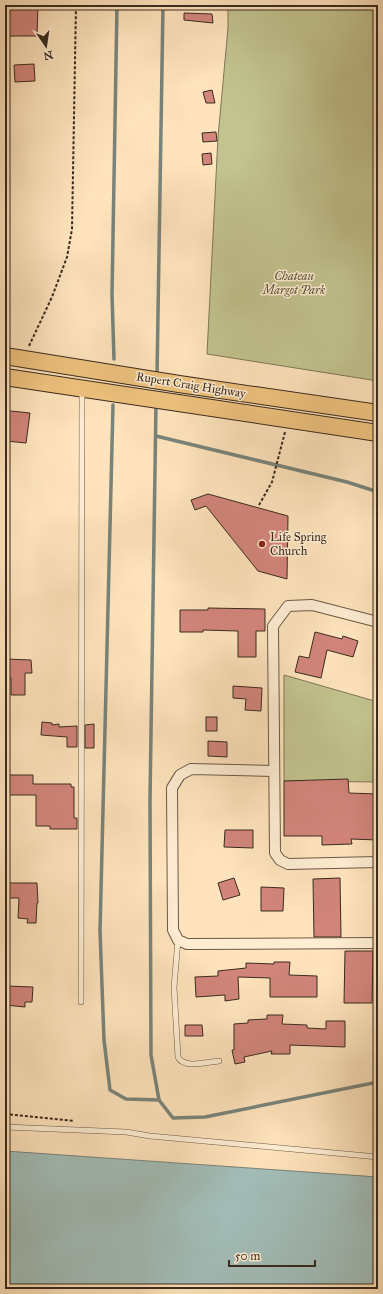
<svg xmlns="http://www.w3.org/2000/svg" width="383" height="1294" font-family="'IM FELL Great Primer',serif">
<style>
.green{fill:#c2c38f;stroke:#7e7756}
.water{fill:#a2bdb8;stroke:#78837a}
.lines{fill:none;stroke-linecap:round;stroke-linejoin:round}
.stream{stroke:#78837a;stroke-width:3.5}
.building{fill:#d2857b;stroke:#3a2b1e}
.lane-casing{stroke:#6b5946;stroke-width:6}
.street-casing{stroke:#6b5946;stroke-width:12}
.primary-casing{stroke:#3a2b1e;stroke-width:18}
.path{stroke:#3a2b1e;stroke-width:2;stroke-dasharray:3 2;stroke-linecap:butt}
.lane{stroke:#feedd3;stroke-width:5}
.street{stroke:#feedd3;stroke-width:10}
.primary{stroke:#efc27e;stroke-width:16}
.poi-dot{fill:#8f2418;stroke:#feedd3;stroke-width:1.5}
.labels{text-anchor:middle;stroke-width:3;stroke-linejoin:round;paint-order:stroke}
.park-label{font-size:12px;font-style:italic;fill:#5c513a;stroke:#feedd3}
.street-label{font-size:12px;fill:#3a2b1e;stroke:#feedd3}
.poi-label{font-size:12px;fill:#3a2b1e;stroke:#feedd3;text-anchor:start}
</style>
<rect width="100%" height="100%" fill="#fee3bc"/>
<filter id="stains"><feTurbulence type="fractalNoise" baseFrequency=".005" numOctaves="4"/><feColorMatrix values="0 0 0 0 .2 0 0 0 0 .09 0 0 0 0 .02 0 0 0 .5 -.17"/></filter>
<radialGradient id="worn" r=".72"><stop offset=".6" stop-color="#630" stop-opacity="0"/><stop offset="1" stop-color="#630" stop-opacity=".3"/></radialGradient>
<g class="green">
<path d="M 228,5 L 378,5 L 378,381 L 207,354 L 218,137 L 228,28 Z"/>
<path d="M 284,675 L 378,702 L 378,782 L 284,781 Z"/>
</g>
<path class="water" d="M 5,1151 L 378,1177 L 378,1289 L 5,1289 Z"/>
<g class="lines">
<g class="stream">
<path d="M 114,359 L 112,295 L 117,5"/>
<path d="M 157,376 L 163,5"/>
<path d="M 156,404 L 150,800 L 151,1055 L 159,1100 L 173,1118 L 205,1117 L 378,1082"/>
<path d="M 113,405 L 100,931 L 104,1040 L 110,1090 L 126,1099 L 159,1100"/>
<path d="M 156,436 L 347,482 L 378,492"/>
</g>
</g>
<g class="building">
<path d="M 5,5 L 38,5 L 37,36 L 5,36 Z"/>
<path d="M 184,13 L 212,14 L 213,23 L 184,20 Z"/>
<path d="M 34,64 L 35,81 L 15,82 L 14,65 Z"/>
<path d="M 212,90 L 215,103 L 206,103 L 203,92 Z"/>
<path d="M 216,132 L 217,141 L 203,142 L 202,133 Z"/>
<path d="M 211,153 L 212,164 L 203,165 L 202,154 Z"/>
<path d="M 11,411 L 30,413 L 26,443 L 6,441 L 5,412 Z"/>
<path d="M 208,494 L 288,516 L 287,579 L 258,571 L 206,506 L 195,510 L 191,500 Z"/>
<path d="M 208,608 L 265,609 L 265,631 L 256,631 L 256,657 L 238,657 L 238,631 L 203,630 L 203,632 L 180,632 L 180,610 L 208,610 Z"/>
<path d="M 315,632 L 342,639 L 343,636 L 358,641 L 353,657 L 327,650 L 321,678 L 295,672 L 299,656 L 309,658 Z"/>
<path d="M 5,659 L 31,660 L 32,673 L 25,673 L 25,695 L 11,695 L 11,678 L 5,678 Z"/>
<path d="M 233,686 L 262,688 L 261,711 L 245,710 L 246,699 L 233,698 Z"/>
<rect x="206" y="717" width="11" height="14"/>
<path d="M 42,722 L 52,723 L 52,725 L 59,724 L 59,727 L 77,726 L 77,747 L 67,747 L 67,737 L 41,735 Z"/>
<path d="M 94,724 L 94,748 L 85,748 L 85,725 Z"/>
<path d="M 208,741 L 227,742 L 227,757 L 208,756 Z"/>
<path d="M 5,775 L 33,775 L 33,784 L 71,784 L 71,787 L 74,787 L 74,818 L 77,818 L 77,829 L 50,829 L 50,826 L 36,826 L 36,795 L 5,795 Z"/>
<path d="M 348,779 L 349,793 L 378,794 L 378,840 L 351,839 L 352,844 L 322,845 L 322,836 L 284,836 L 284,781 Z"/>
<path d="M 225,830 L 253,830 L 253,848 L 224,847 Z"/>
<path d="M 234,878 L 240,895 L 223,900 L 218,883 Z"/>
<path d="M 340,878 L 341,937 L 314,937 L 313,879 Z"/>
<path d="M 5,883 L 37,883 L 38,903 L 37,903 L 36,923 L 27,923 L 28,919 L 18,918 L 19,898 L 5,898 Z"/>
<path d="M 261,887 L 284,888 L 283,911 L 261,911 Z"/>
<path d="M 345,951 L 373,951 L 372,1003 L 344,1003 Z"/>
<path d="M 274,962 L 290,962 L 289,975 L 317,976 L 317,997 L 270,997 L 270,978 L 238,977 L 239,999 L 225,1001 L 225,995 L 196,997 L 195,977 L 218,976 L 218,971 L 246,968 L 246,963 L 274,964 Z"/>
<path d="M 5,986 L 33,987 L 32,1002 L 25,1002 L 25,1007 L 5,1005 Z"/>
<path d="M 267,1015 L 283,1015 L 282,1024 L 307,1025 L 307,1028 L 326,1029 L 326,1021 L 345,1021 L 345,1047 L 290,1045 L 290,1054 L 271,1054 L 272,1051 L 244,1057 L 245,1062 L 235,1064 L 232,1050 L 234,1050 L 234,1024 L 248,1023 L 248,1020 L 267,1019 Z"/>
<path d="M 185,1025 L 202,1025 L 203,1036 L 185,1036 Z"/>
</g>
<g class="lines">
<g class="lane-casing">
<g id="lane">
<path d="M 178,940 L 174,987 L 178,1057 C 183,1069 208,1062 219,1061"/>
<path d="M 81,1002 L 82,391"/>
<path d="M 5,1127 L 126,1132 L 150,1136 L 378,1157"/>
</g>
</g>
<g class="street-casing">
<g id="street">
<path d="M 378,622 L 312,605 L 288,606 L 273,626 L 275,853 L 280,860 L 288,864 L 378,862"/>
<path d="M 274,771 L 191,769 L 180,775 L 172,788 L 173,930 L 178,940 L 187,944 L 378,943"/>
</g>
</g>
<g class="primary-casing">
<g id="primary">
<path d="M 5,356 L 179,384 L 378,413"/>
<path d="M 5,377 L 378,433"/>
</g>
</g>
<g class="path">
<path d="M 29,346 L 52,297 L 67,257 L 72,229 L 76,5"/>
<path d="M 259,505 L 272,482 L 285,432"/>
<path d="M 5,1114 L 74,1121"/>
</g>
<use href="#lane" class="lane"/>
<use href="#street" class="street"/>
<use href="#primary" class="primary"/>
</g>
<circle class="poi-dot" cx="262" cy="544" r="4"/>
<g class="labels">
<g class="park-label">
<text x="294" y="280">Chateau<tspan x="294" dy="14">Margot Park</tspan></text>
</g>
<g class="street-label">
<text transform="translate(191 385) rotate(9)" y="4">Rupert Craig Highway</text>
</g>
<g class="poi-label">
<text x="270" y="541">Life Spring<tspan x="270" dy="14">Church</tspan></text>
</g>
</g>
<rect width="383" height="1294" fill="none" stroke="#fee3bc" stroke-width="20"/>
<rect x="6" y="6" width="371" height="1282" fill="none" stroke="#3a2b1e" stroke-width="2"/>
<rect x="10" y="10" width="363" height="1274" fill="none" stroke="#3a2b1e"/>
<g transform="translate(46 46) rotate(167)" stroke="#feedd3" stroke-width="3" paint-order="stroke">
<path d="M0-3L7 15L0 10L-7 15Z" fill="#3a2b1e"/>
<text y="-6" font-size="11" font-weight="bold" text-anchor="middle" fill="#3a2b1e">N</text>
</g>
<path d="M229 1260v6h86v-6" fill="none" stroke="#3a2b1e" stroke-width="2"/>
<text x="235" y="1260" font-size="12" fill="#3a2b1e" stroke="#feedd3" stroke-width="3" paint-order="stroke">50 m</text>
<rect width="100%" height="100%" filter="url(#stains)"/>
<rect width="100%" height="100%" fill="url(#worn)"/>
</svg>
